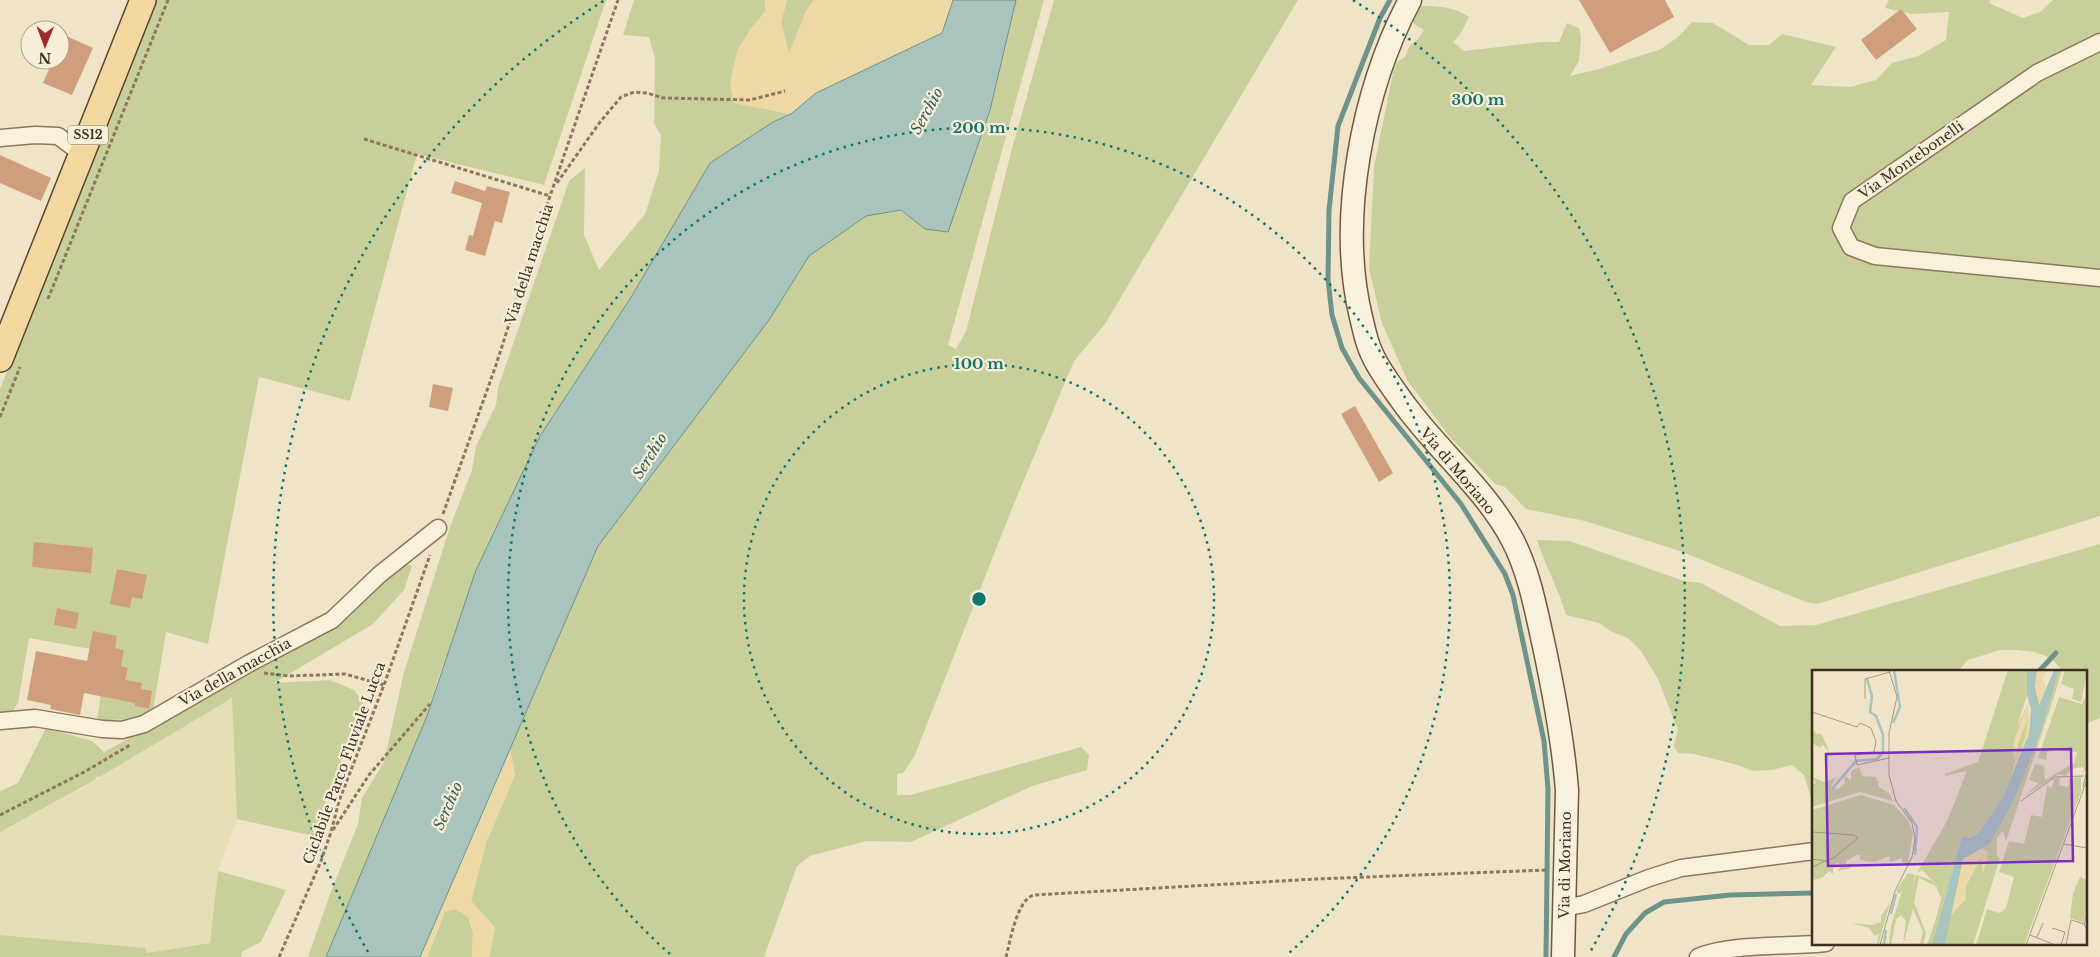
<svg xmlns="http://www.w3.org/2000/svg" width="2100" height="957" font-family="'Libre Baskerville',serif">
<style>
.farmland{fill:#e6deb5}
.green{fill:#c9cf9b}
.sand{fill:#ecd9a5}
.water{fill:#a9c4bc;stroke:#6f938a}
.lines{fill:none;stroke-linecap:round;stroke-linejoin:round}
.stream{stroke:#6f938a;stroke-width:5}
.building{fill:#cf9f7d}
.minor-casing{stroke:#8d765c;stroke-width:19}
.secondary-casing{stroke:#6f573f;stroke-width:25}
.primary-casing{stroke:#5b4430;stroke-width:28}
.path{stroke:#8d765c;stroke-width:3;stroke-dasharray:4 2.5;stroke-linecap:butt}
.minor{stroke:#faf1dc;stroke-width:16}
.secondary{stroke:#faf1dc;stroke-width:22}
.primary{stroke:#f3d9a0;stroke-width:25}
.ring{fill:none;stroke:#0f766e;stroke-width:2.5;stroke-dasharray:2.5 5}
.labels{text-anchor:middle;stroke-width:4.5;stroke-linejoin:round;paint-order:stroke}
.shield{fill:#f7eed8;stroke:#756857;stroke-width:1}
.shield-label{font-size:12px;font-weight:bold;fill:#3d2e20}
.street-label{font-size:14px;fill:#3d2e20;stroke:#f7eed8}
.water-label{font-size:15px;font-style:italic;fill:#2f5d5a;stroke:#f7eed8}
.inset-river{fill:none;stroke:#a9c4bc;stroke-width:2.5}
.inset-road{fill:none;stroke:#a89b85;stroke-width:1}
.view{fill:#7b2cbf;fill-opacity:0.15;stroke:#7b2cbf;stroke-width:2.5}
.inset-edge{fill:none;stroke:#3d2e20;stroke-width:2.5}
.centre{fill:#0f766e;stroke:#f7eed8;stroke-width:2.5}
.ring-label{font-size:15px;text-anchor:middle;font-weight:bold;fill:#0f766e;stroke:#f7eed8;stroke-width:4.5;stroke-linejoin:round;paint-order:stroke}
</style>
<rect width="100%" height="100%" fill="#f0e4c8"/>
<path class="farmland" d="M 232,697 L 237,819 L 218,871 L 211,943 L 147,953 L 145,948 L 0,935 L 0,832 L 97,780 Z"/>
<g class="green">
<path d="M 155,0 L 606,0 L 544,185 L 417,154 L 350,401 L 259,377 L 208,644 L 166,632 L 153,711 L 138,718 L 97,721 L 107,652 L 29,638 L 18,703 L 11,714 L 0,715 L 0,389 Z"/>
<path d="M 634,0 L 765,0 L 765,12 L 749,31 L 768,110 L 791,114 L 773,122 L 710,163 L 630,299 L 540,436 L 439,676 L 427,716 L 326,957 L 308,957 L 330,894 L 358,824 L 362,798 L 384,762 L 404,672 L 450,527 L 472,470 L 476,446 L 496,405 L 498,388 L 569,181 L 585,168 L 584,235 L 599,270 L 645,214 L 659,171 L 661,136 L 654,123 L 655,59 L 649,37 L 623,35 Z"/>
<path d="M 787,0 L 814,0 L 806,11 L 789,54 L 781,22 Z"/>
<path d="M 1016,0 L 1044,0 L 948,345 L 956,349 L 966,331 L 1013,145 L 1054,0 L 1298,0 L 1105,324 L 1074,361 L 1011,511 L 914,757 L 903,773 L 897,774 L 897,795 L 911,795 L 1081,747 L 1089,755 L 1087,770 L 1032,786 L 911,842 L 866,841 L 810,856 L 797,866 L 764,957 L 489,957 L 495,928 L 471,901 L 486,843 L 515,775 L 510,749 L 598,546 L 769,320 L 809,256 L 866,216 L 901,210 L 925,229 L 990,110 Z"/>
<path d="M 1889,0 L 1991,0 L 1989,3 L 2023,18 L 2040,12 L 2053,0 L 2100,0 L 2100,516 L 1817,604 L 1806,602 L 1680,551 L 1585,521 L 1526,509 L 1505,487 L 1495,484 L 1449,436 L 1407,380 L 1382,323 L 1369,269 L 1374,167 L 1393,73 L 1397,62 L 1405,57 L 1409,47 L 1418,39 L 1424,30 L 1414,24 L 1409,15 L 1413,6 C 1433,6 1452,5 1469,17 L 1460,35 L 1453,42 L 1464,51 L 1541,42 L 1559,42 L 1567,23 L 1579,28 L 1581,38 L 1579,61 L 1570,76 L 1599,69 L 1661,49 L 1678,37 L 1692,22 L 1713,23 L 1749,45 L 1769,45 L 1782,34 L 1836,47 L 1811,85 L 1850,87 L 1876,80 L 1892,63 L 1918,56 L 1946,40 L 1949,12 L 1912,14 L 1885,8 Z"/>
<path d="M 1537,540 L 1570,541 L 1684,581 L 1701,583 L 1780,626 L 1816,625 L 2100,544 L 2100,718 L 2086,724 L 2086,671 L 2063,671 L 2051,658 L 2035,652 L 2017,650 L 2000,650 L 1968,660 L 1958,671 L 1814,671 L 1814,808 L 1804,775 L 1792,765 L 1772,770 L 1753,771 L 1738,765 L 1694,754 L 1678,753 L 1674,746 L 1678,730 L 1658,679 L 1641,651 L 1628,638 L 1612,632 L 1599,623 L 1566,615 C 1559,589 1545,566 1537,540 Z"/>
<path d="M 404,563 L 412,566 L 404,590 L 373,624 L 274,683 L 330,680 L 354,690 L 363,702 L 313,836 L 237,819 L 232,698 L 100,777 L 97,776 L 95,780 L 0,832 L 0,791 L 18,783 L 46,728 L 92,741 L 104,752 L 349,617 Z"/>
<path d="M 218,871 L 286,890 L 261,942 L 243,951 L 241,957 L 0,957 L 0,935 L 145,948 L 147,953 L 210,943 Z"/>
<path d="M 456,909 L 468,917 L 473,932 L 472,957 L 427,957 L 445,911 Z"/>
</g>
<g class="sand">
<path d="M 765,0 L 787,0 L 781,22 L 789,53 L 806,11 L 814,0 L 953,0 L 942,33 L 816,93 L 791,114 L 733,103 L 730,83 L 737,51 L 749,31 L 765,12 Z"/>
<path d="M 510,749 L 515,775 L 486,843 L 471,901 L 495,929 L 489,957 L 472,957 L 473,932 L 468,917 L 456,909 L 445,912 L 427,957 L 420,957 Z"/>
</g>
<path class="water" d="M 953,0 L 1016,0 L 990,110 L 948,232 L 925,229 L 901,210 L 866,216 L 809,256 L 769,320 L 598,546 L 420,957 L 326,957 L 427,716 L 476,570 L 540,436 L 630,299 L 710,163 L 773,122 L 791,114 L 816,93 L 942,33 Z"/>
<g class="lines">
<g class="stream">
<path d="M 1390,0 L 1380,18 L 1338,126 L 1329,210 L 1328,279 L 1332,315 L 1342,348 L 1359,378 L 1461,504 L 1505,574 L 1513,595 L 1544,741 L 1548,789 L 1546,957"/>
<path d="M 2039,671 L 2056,653"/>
<path d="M 1614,957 L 1626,934 L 1645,913 L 1664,902 L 1730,895 L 1814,893"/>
</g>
</g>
<g class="building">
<path d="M 1579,0 L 1665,0 L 1674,17 L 1610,53 Z"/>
<path d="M 1901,9 L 1917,29 L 1876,60 L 1861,40 Z"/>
<path d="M 64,35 L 93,48 L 72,95 L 43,83 L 53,60 L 60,60 L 60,45 Z"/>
<path d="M 0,155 L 51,178 L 41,201 L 0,183 Z"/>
<path d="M 455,181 L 485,191 L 487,186 L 510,192 L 502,223 L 495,221 L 485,256 L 465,250 L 469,235 L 473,236 L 482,203 L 451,193 Z"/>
<path d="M 433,384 L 453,388 L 448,411 L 429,407 Z"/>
<path d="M 1355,406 L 1393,473 L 1379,482 L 1341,414 Z"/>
<path d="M 34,542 L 93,548 L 91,573 L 32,567 Z"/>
<path d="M 117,569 L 147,575 L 142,599 L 132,597 L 130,608 L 110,604 Z"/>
<path d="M 57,608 L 79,613 L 76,629 L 54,625 Z"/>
<path d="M 93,631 L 117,636 L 115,648 L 124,650 L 121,666 L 128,668 L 125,680 L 142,683 L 141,689 L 152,691 L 149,709 L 135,706 L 135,703 L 84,693 L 80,715 L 50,709 L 51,705 L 27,700 L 36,651 L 87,661 Z"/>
</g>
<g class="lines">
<g class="minor-casing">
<g id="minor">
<path d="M 2100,42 L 2037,73 L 1852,201 L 1841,228 L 1851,247 L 1875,256 L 2100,278"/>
<path d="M 0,138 L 35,135 L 58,136 L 81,153"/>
<path d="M 0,721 L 35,718 L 102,729 L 122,730 L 144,724 L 248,664 L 332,620 L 379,575 L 438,528"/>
<path d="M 1564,908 L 1584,904 L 1649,878 L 1681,868 L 1814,851"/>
<path d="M 1698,957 C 1730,943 1790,947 1826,943"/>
</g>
</g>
<g class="secondary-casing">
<path id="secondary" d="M 1410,0 C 1363,89 1337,218 1361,317 C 1364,329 1366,342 1372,354 C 1379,370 1392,387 1402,401 C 1435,448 1485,488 1512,539 C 1529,571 1536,610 1544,646 C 1554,693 1563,741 1567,790 L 1563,957"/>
</g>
<g class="primary-casing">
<path id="primary" d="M 0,359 L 143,0"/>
</g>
<g class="path">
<path d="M 364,139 L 550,196"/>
<path d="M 557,183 L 600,122 L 621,97 L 634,92 L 647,93 L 663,98 L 750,100 L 785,91"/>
<path d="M 48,299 L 168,0"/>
<path d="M 0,417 L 20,367"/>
<path d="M 443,514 L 496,365 L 550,196 L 618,0"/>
<path d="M 264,673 L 289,676 L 345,674 L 384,685"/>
<path d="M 0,815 L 86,771 L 130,745"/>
<path d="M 333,830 L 369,775 L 430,704"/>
<path d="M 279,957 L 321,861 L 331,832 L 339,801 L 384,685 L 430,555"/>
<path d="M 1006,957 C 1010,942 1017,899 1034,895 L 1316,879 L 1546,870"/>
</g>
<use href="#minor" class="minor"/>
<use href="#secondary" class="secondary"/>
<use href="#primary" class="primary"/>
</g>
<g class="ring">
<circle cx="979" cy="599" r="235"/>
<path d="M670 954A471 471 0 1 1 1288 954"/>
<path d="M368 952A706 706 0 0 1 605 0M1353 0A706 706 0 0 1 1590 952"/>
</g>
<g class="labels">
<rect class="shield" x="68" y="125.5" width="40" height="19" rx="4"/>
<g class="shield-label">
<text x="88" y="139">SS12</text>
</g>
<g class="street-label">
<text transform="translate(1911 160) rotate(-35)" y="5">Via Montebonelli</text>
<text transform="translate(529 264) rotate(-72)" y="5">Via della macchia</text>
<text transform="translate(1458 471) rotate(50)" y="5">Via di Moriano</text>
<text transform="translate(235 672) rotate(-29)" y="5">Via della macchia</text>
<text transform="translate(344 763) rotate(-70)" y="5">Ciclabile Parco Fluviale Lucca</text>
<text transform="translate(1565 865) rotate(-89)" y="5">Via di Moriano</text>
</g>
<g class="water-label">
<text transform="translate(927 111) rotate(-61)" y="5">Serchio</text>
<text transform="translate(650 456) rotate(-58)" y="5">Serchio</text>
<text transform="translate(448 806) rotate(-66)" y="5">Serchio</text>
</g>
</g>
<g transform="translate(1812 670)">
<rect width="275" height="275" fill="#f0e4c8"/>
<path d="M 196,0 L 215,0 L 215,25 L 205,57 L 217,31 L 203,68 L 201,84 L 204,87 L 200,105 L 190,129 L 166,163 L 159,168 L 150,166 L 120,275 L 115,275 L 123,252 L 149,153 L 129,228 L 123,213 L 110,200 L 105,203 L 135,151 L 155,101 L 133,106 L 133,104 L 166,92 ZM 247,0 L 250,0 L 243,24 L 194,171 L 191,161 L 185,168 L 185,186 L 188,188 L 161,275 L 133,275 L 139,245 L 154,229 L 154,216 L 169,187 L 172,195 L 175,181 L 168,180 L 178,174 L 204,126 ZM 253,0 L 275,0 L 269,32 L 260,29 L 262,19 L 249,14 ZM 275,24 L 275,99 L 270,104 L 272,99 L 270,97 L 259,99 L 254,106 L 247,104 L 212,126 L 227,113 L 217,110 L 223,94 L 232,96 L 233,110 L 262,93 L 265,82 L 242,80 L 235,82 L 234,90 L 226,88 L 247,27 L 270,34 ZM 217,45 L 213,69 L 206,86 L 206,73 ZM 0,59 L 5,64 L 9,63 L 18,83 L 10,74 L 9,78 L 0,73 ZM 47,97 L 50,106 L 64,107 L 67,117 L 77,123 L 81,131 L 48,122 L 0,137 L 0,114 L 4,113 L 0,107 L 12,112 L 24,108 L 19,117 L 26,119 L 33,113 L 32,106 L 39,110 L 39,101 ZM 248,107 L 247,115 L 256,117 L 258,108 L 269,107 L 269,122 L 212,275 L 164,275 L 175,239 L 188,243 L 194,238 L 202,207 L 187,202 L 197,171 L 212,174 L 219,145 L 230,147 L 235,116 L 240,118 L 242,109 ZM 49,125 L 82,135 L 96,150 L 101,163 L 96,193 L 90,192 L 90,188 L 78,192 L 77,186 L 63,192 L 53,191 L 47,189 L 49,185 L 45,185 L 34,191 L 34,194 L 41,194 L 39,198 L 26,201 L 29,195 L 25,193 L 21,196 L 21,204 L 17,201 L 10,208 L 0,210 L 0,140 ZM 96,203 L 103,205 L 101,217 L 104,205 L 119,210 L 126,217 L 107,208 L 102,232 L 114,263 L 111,275 L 108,273 L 111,262 L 101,239 L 91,275 L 94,251 L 89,245 L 84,249 L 79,275 L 77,275 L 79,256 L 90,221 L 87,224 L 84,221 ZM 268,207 L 275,210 L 275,242 L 271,253 L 258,248 L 261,223 ZM 78,233 L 66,275 L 65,275 L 67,263 L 63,266 L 57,258 L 40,253 L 60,255 L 69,252 L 69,246 Z" fill="#c9cf9b"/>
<path d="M 225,0 L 237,0 L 231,7 L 234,19 L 242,0 L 236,19 L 226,35 L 223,17 ZM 217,31 L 217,64 L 200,105 L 204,87 L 201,84 L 203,68 ZM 217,46 L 213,69 L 206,86 L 206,73 ZM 168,180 L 176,183 L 171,204 L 169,187 L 154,216 L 154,229 L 139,245 L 151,189 Z" fill="#ecd9a5" fill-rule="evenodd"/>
<path d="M 215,0 L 225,0 L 223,17 L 227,35 L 242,0 L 247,0 L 230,58 L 204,126 L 178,174 L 151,189 L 133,275 L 120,275 L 150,166 L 159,168 L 166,163 L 190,129 L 217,64 L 219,39 L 215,25 Z" fill="#a9c4bc"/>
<path class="inset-river" d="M 81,53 L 88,37 L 82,0M 20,119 L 44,91 L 65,89 L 71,82 L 71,65 L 64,46 L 58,42 L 60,26 L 55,9M 92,138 L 105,157 L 103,185M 79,244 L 84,224M 72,275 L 74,260"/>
<path class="inset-road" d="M 53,29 L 53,9 L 78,2M 0,42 L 45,57 L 48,53 L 59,58 L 64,71 L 62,82 L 43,85 L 45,95 L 77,88M 271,117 L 275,101M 209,131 L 243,107 L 272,106M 0,162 L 42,165 L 46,168 L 23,187 L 0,197M 252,174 L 275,178M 0,189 L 15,191M 275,244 L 272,254 L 275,260M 240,258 L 253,262 L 249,275M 218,265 L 243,275M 225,267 L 231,253M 68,275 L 83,221 L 100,187 L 103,169 L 100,153 L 84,131 L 77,105 L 77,63 L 85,27 L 77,0M 214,275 L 275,110M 254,275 L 259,250 L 272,254"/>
<path class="view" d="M 259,79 L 261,191 L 16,196 L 14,84 Z"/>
<rect width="275" height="275" class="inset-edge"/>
</g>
<circle cx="979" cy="599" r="8" class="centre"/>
<g class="ring-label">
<text x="1478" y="105">300 m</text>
<text x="979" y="133">200 m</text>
<text x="979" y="369">100 m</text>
</g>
<g transform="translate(45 45) rotate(181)"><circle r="24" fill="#f7eed8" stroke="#ada18e"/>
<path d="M0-4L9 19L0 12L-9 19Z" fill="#9e2a2b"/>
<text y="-8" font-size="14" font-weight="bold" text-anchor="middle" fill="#3d2e20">N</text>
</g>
</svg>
